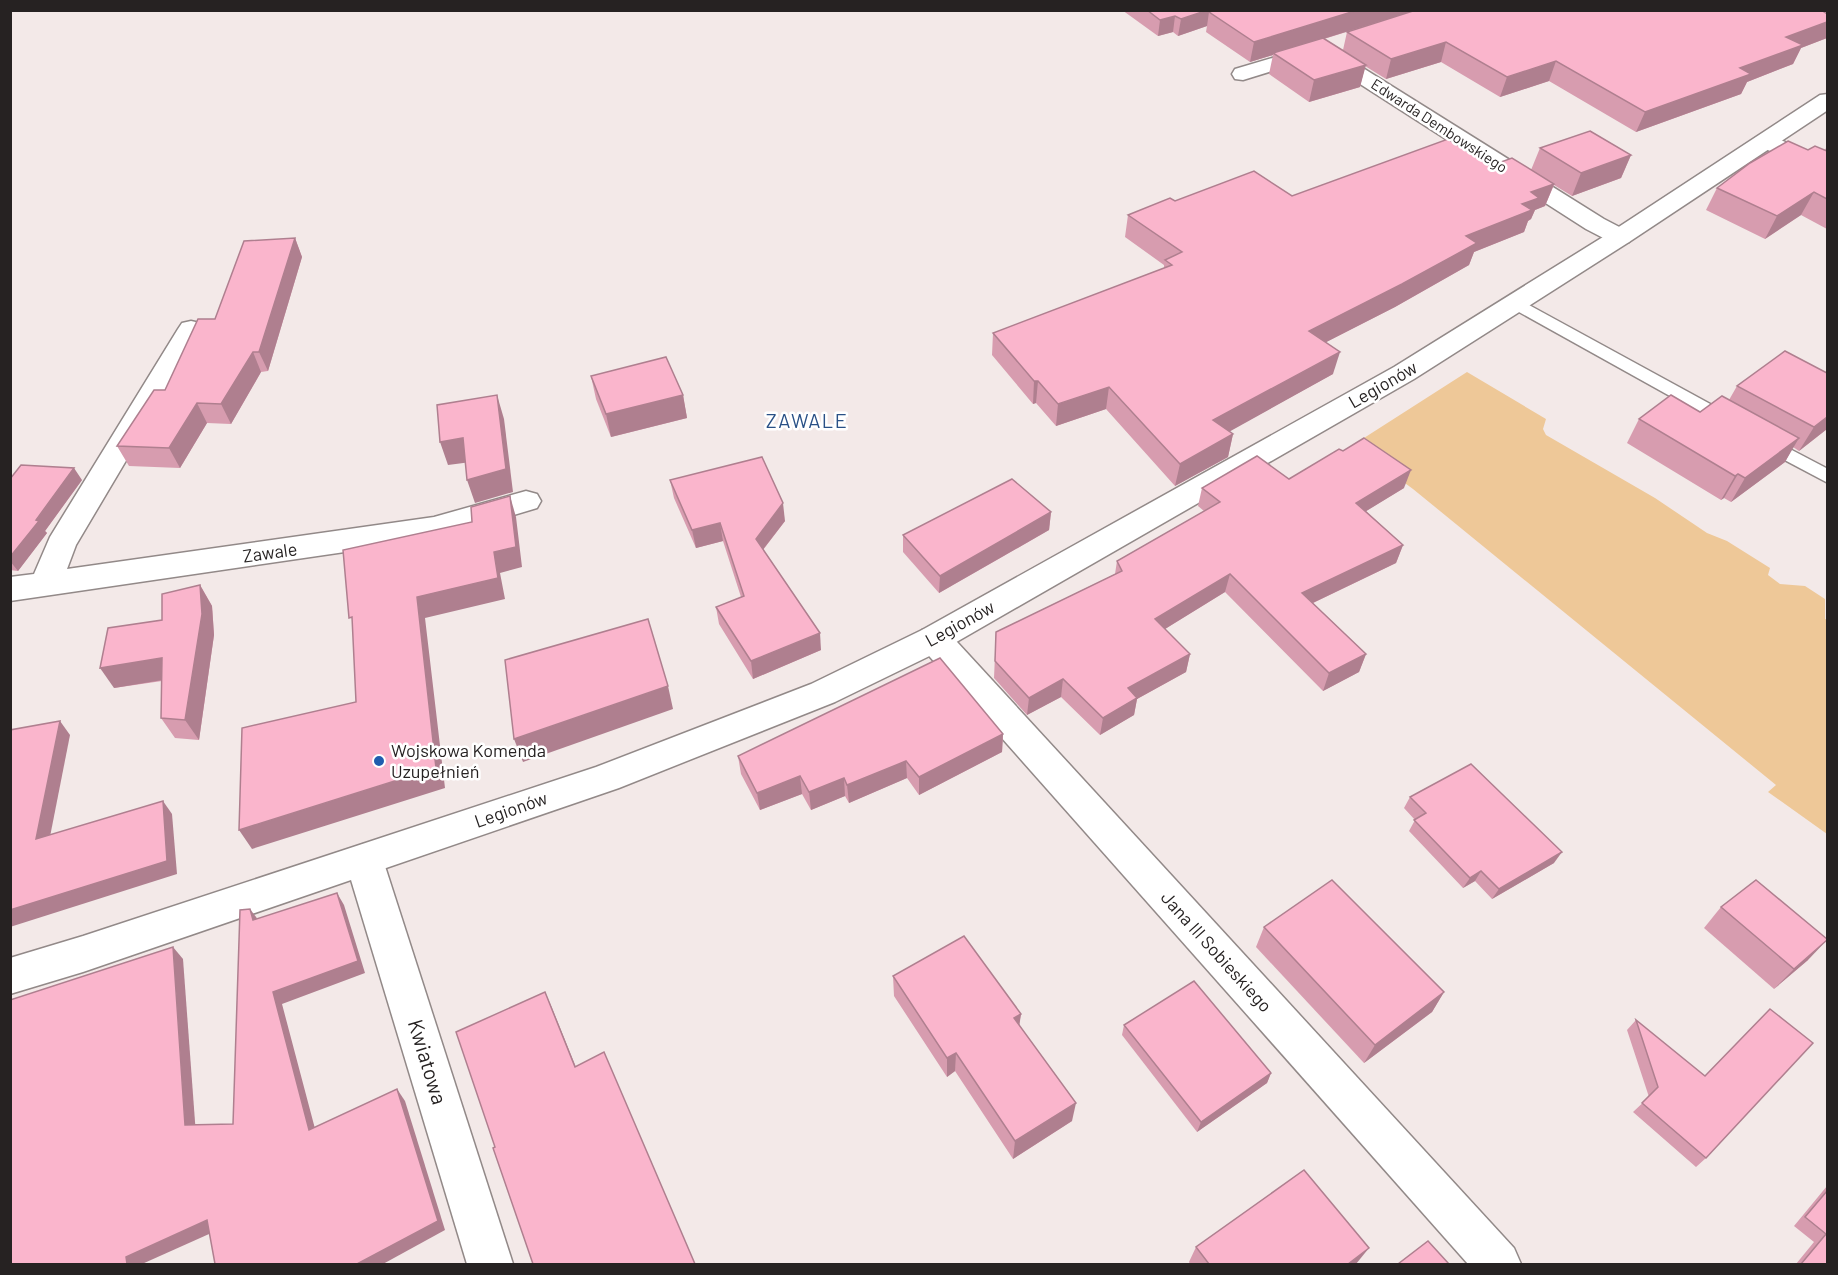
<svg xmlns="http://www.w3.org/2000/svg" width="1838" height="1275" font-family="Barlow,sans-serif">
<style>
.green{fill:#eec898}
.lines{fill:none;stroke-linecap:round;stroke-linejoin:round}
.service-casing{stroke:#928988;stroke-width:3}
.minor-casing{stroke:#928988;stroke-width:3}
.tertiary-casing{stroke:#928988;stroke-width:3}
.service{fill:#fff;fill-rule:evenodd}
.minor{fill:#fff;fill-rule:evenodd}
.tertiary{fill:#fff;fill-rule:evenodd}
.wall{fill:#d79caf}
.shaded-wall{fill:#af7f8f}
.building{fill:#fab5cc;stroke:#af7f8f;stroke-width:1.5}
.poi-dot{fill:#1f5dae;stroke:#fff;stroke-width:2}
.labels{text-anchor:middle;stroke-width:5;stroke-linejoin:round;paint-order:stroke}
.far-street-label{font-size:15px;fill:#262222;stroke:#fff}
.street-label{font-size:18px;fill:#262222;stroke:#fff}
.poi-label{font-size:18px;fill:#262222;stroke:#fff;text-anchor:start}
.neighbourhood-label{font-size:20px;letter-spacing:1.5px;fill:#295086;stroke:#fff}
.near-street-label{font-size:21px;fill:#262222;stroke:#fff}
</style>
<rect width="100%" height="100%" fill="#f3e9e8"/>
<path class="green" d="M 1467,372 L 1546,419 L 1543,429 L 1546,435 L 1655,498 L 1707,533 L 1727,541 L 1770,568 L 1768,575 L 1780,584 L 1805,586 L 1825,599 L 1825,619 L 1828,620 L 1827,834 L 1768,792 L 1776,785 L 1413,489 L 1353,445 Z"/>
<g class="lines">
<g class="service-casing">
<g id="service">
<path d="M 1516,298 L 1734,417 L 1737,421 L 1734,425 L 1722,425 L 1510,307 L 1508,303 Z"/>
<path d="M 1763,435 L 1828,469 L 1828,483 L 1756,445 L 1754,441 L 1756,437 Z"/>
</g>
</g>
<g class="minor-casing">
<g id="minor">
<path d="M 1313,46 L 1331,48 L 1604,219 L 1629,232 L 1632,237 L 1629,242 L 1620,244 L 1611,242 L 1586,229 L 1318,57 L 1243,80 L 1235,79 L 1232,74 L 1235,69 Z"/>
<path d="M 1767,134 L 1828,161 L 1828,177 L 1759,146 L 1756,141 L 1759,136 Z"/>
<path d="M 191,321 L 200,323 L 204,329 L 76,545 L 67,569 L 434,517 L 526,491 L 537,494 L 541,501 L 537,508 L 434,539 L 10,601 L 10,577 L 34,574 L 50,537 L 178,329 L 182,323 Z"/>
<path d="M 934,627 L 946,630 L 1514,1248 L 1521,1264 L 1468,1264 L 922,648 L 917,639 L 922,630 Z"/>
<path d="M 364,844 L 377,849 L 383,860 L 513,1264 L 467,1264 L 345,860 L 351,849 Z"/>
</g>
</g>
<g class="tertiary-casing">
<path id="tertiary" d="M 1828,94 L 1828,110 L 1629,242 L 1414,379 L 946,648 L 835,702 L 619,788 L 83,972 L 10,994 L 10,958 L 83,936 L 596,767 L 811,684 L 922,630 L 1394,367 L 1611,232 L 1820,95 Z"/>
</g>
<use href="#service" class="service"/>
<use href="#minor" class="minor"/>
<use href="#tertiary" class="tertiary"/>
</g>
<g class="wall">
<path d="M 1122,10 L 1416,10 L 1324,39 L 1343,50 L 1347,32 L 1827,14 L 1827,38 L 1801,48 L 1793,64 L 1747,82 L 1741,94 L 1636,132 L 1549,81 L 1500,97 L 1441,62 L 1386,79 L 1365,66 L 1360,87 L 1309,102 L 1269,74 L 1273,55 L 1250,62 L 1206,32 L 1207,26 L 1178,36 L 1173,32 L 1158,36 Z"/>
<path d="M 1827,146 L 1827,229 L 1801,215 L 1765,239 L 1706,210 L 1717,188 L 1825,150 Z"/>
<path d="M 1540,148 L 1631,155 L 1621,178 L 1572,196 L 1554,185 L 1545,206 L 1535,210 L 1531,219 L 1528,221 L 1524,232 L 1474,252 L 1469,265 L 1395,307 L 1326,342 L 1333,374 L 1229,431 L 1233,434 L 1228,457 L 1175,486 L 1106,409 L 1056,426 L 1036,403 L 1033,404 L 992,355 L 993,333 L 1164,268 L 1164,265 L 1125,237 L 1128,215 L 1175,201 L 1292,196 L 1490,166 L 1531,170 Z"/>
<path d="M 295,238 L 302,257 L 268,371 L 261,372 L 231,424 L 207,423 L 180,468 L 129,466 L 117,446 L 165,390 L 215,319 Z"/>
<path d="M 591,376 L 683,395 L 687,418 L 611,437 L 596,399 Z"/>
<path d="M 1737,386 L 1827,429 L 1799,451 L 1793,447 L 1785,462 L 1731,502 L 1724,498 L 1721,500 L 1627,443 L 1639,419 L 1700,412 L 1729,400 Z"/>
<path d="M 10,479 L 82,480 L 45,531 L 47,533 L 18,571 L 10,570 Z"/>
<path d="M 1289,479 L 1404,488 L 1366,511 L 1403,545 L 1396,563 L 1313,603 L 1366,654 L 1359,672 L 1323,691 L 1225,592 L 1165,629 L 1190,654 L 1186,672 L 1137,699 L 1134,715 L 1100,735 L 1061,697 L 1027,715 L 994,678 L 996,632 L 1115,574 L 1117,561 L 1204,511 L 1198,506 L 1202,488 Z"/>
<path d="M 670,480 L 785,521 L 763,550 L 821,650 L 753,679 L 719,624 L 716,607 L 741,597 L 723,541 L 696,548 L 674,498 Z"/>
<path d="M 1051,512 L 1049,530 L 939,593 L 903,552 L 903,535 Z"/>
<path d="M 200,585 L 212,606 L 214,635 L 199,740 L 175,738 L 161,718 L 162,681 L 114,688 L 162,620 Z"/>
<path d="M 1003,734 L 1002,752 L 919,795 L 907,778 L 849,803 L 845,796 L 811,810 L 802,794 L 760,810 L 741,774 L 738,756 Z"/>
<path d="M 1410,797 L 1554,863 L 1492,899 L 1475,881 L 1463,888 L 1409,831 L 1415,820 L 1404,808 Z"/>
<path d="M 1721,907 L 1808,960 L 1774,989 L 1704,928 Z"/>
<path d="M 1264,927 L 1444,992 L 1432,1012 L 1364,1063 L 1256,947 Z"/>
<path d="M 893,976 L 1021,1014 L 1019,1025 L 1072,1121 L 1013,1159 L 955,1071 L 947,1077 L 894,996 Z"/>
<path d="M 1636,1020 L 1706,1158 L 1696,1167 L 1633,1112 L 1649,1097 L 1627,1030 Z"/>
<path d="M 1124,1025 L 1271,1073 L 1267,1083 L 1197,1132 L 1122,1035 Z"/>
<path d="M 1827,1186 L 1827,1264 L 1796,1264 L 1814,1242 L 1794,1226 Z"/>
<path d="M 1196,1247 L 1356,1264 L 1190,1264 L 1189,1262 Z"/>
</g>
<g class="shaded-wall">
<path d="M 1208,10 L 1231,10 L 1209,12 L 1207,26 L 1178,36 L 1181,19 Z"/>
<path d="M 1358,10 L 1416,10 L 1275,54 L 1273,53 L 1273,55 L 1250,62 L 1254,42 Z"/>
<path d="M 1175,16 L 1173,32 L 1158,36 L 1160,20 Z"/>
<path d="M 1827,22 L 1827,38 L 1801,48 L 1793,64 L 1747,82 L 1741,94 L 1636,132 L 1645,112 L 1786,37 Z"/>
<path d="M 1446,42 L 1441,62 L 1386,79 L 1391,59 Z"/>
<path d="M 1556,61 L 1549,81 L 1500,97 L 1507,77 Z"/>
<path d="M 1366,65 L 1360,87 L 1309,102 L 1314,80 Z"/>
<path d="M 1631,155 L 1621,178 L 1572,196 L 1581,173 Z"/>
<path d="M 1554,184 L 1545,206 L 1535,210 L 1531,219 L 1528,221 L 1524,232 L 1474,252 L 1469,265 L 1395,307 L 1303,354 L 1309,331 L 1466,236 L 1522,204 L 1531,192 Z"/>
<path d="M 1814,192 L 1801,215 L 1765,239 L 1777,216 Z"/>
<path d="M 295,238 L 302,257 L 268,371 L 259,352 Z"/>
<path d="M 253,352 L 261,372 L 231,424 L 221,404 Z"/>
<path d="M 1340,352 L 1333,374 L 1209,443 L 1213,420 Z"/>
<path d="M 1034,381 L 1038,381 L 1036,403 L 1033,404 Z"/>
<path d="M 1109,387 L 1106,409 L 1056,426 L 1058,404 Z"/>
<path d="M 497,395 L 504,419 L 513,492 L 475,503 L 467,480 Z"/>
<path d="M 683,395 L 687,418 L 611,437 L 606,414 Z"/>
<path d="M 197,403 L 207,423 L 180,468 L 169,448 Z"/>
<path d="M 1827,417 L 1827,429 L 1799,451 L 1814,427 Z"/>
<path d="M 1233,434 L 1228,457 L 1175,486 L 1180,464 Z"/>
<path d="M 463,438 L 471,462 L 448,465 L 440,442 Z"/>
<path d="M 1799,438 L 1785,462 L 1731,502 L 1745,478 Z"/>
<path d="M 74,468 L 82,480 L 45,531 L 47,533 L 18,571 L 10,561 L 10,557 Z"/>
<path d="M 1411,470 L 1404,488 L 1350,521 L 1356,503 Z"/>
<path d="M 1738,474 L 1724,498 L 1721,500 L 1735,476 Z"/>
<path d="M 510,496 L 516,517 L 522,567 L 500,573 L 505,599 L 425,618 L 445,788 L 252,849 L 239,830 L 436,768 L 417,597 L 494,552 Z"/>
<path d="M 783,503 L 785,521 L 758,556 L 756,539 Z"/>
<path d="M 1051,512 L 1049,530 L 939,593 L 940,576 Z"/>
<path d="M 720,523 L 723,541 L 696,548 L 692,530 Z"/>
<path d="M 1403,545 L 1396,563 L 1296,611 L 1302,593 Z"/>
<path d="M 1230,574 L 1225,592 L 1152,637 L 1155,619 Z"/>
<path d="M 200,585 L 212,606 L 214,635 L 199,740 L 185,720 Z"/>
<path d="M 820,633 L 821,650 L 753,679 L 751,661 Z"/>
<path d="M 1190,654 L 1186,672 L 1137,699 L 1134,715 L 1100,735 L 1103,718 L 1128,688 Z"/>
<path d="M 1366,654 L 1359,672 L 1323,691 L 1329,673 Z"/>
<path d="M 162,658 L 175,678 L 114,688 L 100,668 Z"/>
<path d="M 1063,679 L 1061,697 L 1027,715 L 1029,698 Z"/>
<path d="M 668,686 L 673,709 L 523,762 L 514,739 Z"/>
<path d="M 60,721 L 70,735 L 47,852 L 36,839 Z"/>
<path d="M 1003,734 L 1002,752 L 919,795 L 919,777 Z"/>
<path d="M 906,761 L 907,778 L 849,803 L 847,785 Z"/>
<path d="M 800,776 L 802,794 L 760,810 L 757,793 Z"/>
<path d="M 844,778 L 845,796 L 811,810 L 809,792 Z"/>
<path d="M 163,801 L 172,814 L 177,874 L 10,927 L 10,910 Z"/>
<path d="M 1562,852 L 1554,863 L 1492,899 L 1499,889 Z"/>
<path d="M 1481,871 L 1475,881 L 1463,888 L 1470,878 Z"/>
<path d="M 337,893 L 344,905 L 365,973 L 282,1004 L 318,1140 L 309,1130 L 273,992 Z"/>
<path d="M 250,909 L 259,921 L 253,920 Z"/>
<path d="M 1827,940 L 1808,960 L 1774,989 L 1794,969 Z"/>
<path d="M 173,947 L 183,959 L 196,1135 L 185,1125 Z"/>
<path d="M 545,992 L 552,1008 L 582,1082 L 575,1067 Z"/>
<path d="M 1444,992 L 1432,1012 L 1364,1063 L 1375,1045 Z"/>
<path d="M 1021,1014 L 1018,1034 L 1014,1018 Z"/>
<path d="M 956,1053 L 955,1071 L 947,1077 L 947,1058 Z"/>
<path d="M 1271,1073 L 1267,1083 L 1197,1132 L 1201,1122 Z"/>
<path d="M 397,1089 L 405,1101 L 445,1230 L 383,1264 L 357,1264 Z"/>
<path d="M 1076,1103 L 1072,1121 L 1013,1159 L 1015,1141 Z"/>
<path d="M 207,1220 L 218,1230 L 142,1264 L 127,1264 L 126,1257 Z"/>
<path d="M 1369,1248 L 1356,1264 L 1348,1264 Z"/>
</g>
<g class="building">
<path d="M 1147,10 L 1208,10 L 1181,19 L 1175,16 L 1160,20 Z"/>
<path d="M 1216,10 L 1358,10 L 1254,42 L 1209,12 Z"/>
<path d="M 1416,10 L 1821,10 L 1827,14 L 1827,22 L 1786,37 L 1803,45 L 1740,68 L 1751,74 L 1645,112 L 1556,61 L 1507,77 L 1446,42 L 1391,59 L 1347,32 Z"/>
<path d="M 1323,38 L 1366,65 L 1314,80 L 1273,53 Z"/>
<path d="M 1590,131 L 1631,155 L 1581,173 L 1540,148 Z"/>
<path d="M 1448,139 L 1490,166 L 1512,158 L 1554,184 L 1531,192 L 1539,198 L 1522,204 L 1532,210 L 1466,236 L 1477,243 L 1402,284 L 1309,331 L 1340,352 L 1213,420 L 1233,434 L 1180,464 L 1109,387 L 1058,404 L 1038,381 L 1034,381 L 993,333 L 1172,265 L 1165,260 L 1182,252 L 1128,215 L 1170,198 L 1175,201 L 1254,171 L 1292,196 Z"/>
<path d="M 1788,141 L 1808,150 L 1815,146 L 1827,151 L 1827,199 L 1814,192 L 1777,216 L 1717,188 L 1750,163 Z"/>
<path d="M 295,238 L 259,352 L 253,352 L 221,404 L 197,403 L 169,448 L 117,446 L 154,390 L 165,390 L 198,319 L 215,319 L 244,241 Z"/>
<path d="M 1785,351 L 1827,373 L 1827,417 L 1814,427 L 1737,386 Z"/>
<path d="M 666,357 L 683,395 L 606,414 L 591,376 Z"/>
<path d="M 497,395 L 506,469 L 467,480 L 463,438 L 440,442 L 437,405 Z"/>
<path d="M 1671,395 L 1700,412 L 1722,396 L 1799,438 L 1745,478 L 1738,474 L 1735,476 L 1639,419 Z"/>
<path d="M 1364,438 L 1411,470 L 1356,503 L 1403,545 L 1302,593 L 1366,654 L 1329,673 L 1230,574 L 1155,619 L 1190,654 L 1128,688 L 1137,698 L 1103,718 L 1063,679 L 1029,698 L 995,661 L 996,632 L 1122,571 L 1117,561 L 1220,502 L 1202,488 L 1257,456 L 1289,479 L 1339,449 L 1343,451 Z"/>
<path d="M 762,457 L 783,503 L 756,539 L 820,633 L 751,661 L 716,607 L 744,596 L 720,523 L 692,530 L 670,480 Z"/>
<path d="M 21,465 L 74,468 L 36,520 L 39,521 L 10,557 L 10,479 Z"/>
<path d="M 1012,479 L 1051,512 L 940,576 L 903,535 Z"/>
<path d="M 510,496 L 516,547 L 494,552 L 498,578 L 417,597 L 436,768 L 239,830 L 242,728 L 356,702 L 352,617 L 349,618 L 343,550 L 472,522 L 471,507 Z"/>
<path d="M 200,585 L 202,614 L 185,720 L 161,718 L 162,658 L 100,668 L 108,628 L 162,620 L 162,594 Z"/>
<path d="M 648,619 L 668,686 L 514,739 L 505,660 Z"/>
<path d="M 940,658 L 1003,734 L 919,777 L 906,761 L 847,785 L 844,778 L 809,792 L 800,776 L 757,793 L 738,756 Z"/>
<path d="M 60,721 L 36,839 L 163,801 L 167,861 L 10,910 L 10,730 Z"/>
<path d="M 1471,764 L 1562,852 L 1499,889 L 1481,871 L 1470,878 L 1414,820 L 1426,813 L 1410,797 Z"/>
<path d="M 1332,880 L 1444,992 L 1375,1045 L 1264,927 Z"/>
<path d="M 1756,880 L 1827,939 L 1827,940 L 1794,969 L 1721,907 Z"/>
<path d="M 337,893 L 358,961 L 273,992 L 309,1130 L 397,1089 L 438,1221 L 357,1264 L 215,1264 L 207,1220 L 126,1257 L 127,1264 L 10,1264 L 10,1000 L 173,947 L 185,1125 L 233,1124 L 240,910 L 250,909 L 253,920 Z"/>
<path d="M 964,936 L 1021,1014 L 1014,1018 L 1076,1103 L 1015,1141 L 956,1053 L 947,1058 L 893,976 Z"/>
<path d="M 1194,981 L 1271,1073 L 1201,1122 L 1124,1025 Z"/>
<path d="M 545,992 L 575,1067 L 604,1052 L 695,1264 L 533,1264 L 493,1148 L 495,1147 L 456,1032 Z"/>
<path d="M 1770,1009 L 1813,1043 L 1706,1158 L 1642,1103 L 1658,1087 L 1636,1020 L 1705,1076 Z"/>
<path d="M 1304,1170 L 1369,1248 L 1348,1264 L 1209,1264 L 1196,1247 Z"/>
<path d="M 1827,1191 L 1827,1264 L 1801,1264 L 1826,1234 L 1805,1217 Z"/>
<path d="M 1428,1241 L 1449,1264 L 1398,1264 Z"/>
</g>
<circle class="poi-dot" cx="379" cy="761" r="6"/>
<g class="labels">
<g class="far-street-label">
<text transform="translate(1439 126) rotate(33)" y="5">Edwarda Dembowskiego</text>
</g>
<g class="street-label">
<text transform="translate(1383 385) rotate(-30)" y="6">Legionów</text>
<text transform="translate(270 553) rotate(-8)" y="6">Zawale</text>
<text transform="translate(960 624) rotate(-29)" y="6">Legionów</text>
<text transform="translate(511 810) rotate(-19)" y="6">Legionów</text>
<text transform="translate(1216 952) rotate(48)" y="6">Jana III Sobieskiego</text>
</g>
<g class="poi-label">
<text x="391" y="757">Wojskowa Komenda<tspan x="391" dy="21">Uzupełnień</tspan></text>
</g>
<g class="neighbourhood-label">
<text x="807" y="428">ZAWALE</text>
</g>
<g class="near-street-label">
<text transform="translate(427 1062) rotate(73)" y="7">Kwiatowa</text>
</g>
</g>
<rect width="1838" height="1275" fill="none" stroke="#262222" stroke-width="24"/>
</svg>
